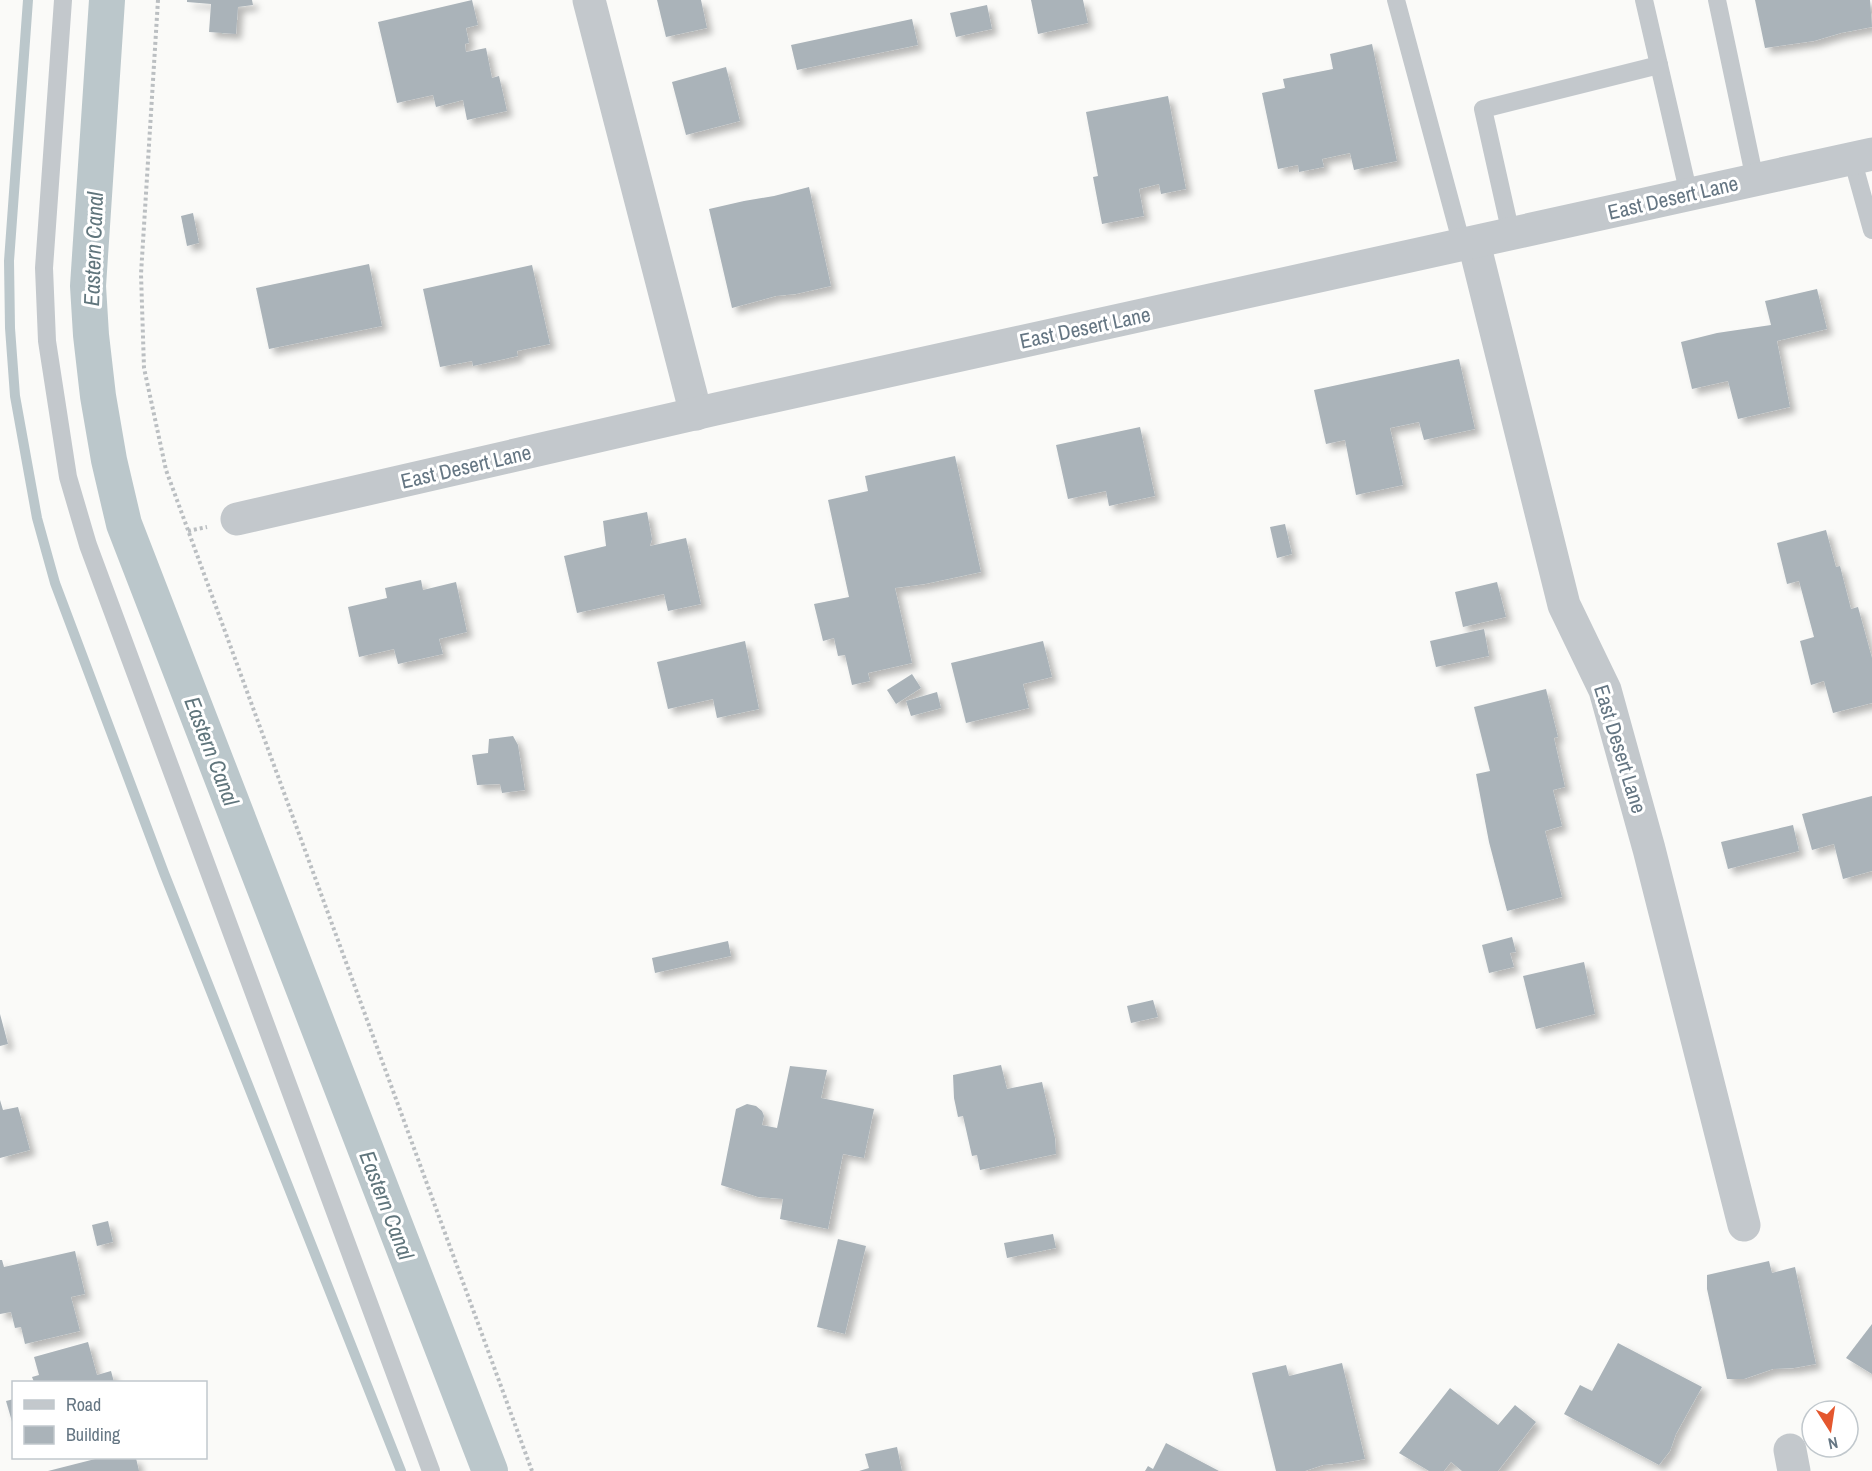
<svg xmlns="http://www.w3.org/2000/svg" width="1872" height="1471" font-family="'Archivo Narrow',sans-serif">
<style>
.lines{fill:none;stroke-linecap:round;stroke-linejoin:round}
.stream{stroke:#bbc7cb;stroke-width:10}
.canal{stroke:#bbc7cb;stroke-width:36}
.building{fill:#aab3b9;filter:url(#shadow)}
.path{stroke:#bbbfc2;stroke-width:4;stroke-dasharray:3 3;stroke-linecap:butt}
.lane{stroke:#c3c8cc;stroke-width:18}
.street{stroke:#c3c8cc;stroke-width:33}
.labels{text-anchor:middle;stroke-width:6;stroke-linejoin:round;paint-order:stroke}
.street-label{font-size:21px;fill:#657683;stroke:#fff}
.water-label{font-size:22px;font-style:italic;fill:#60757c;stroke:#fff}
</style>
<defs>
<filter id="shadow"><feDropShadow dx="5.5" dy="5.5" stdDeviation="3" flood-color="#0004"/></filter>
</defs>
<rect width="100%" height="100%" fill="#fafaf8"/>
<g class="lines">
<path class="stream" d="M 28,0 L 9,261 L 10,328 L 15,396 L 37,518 L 55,583 L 164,873 L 401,1471"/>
<path class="canal" d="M 107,0 L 88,286 L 91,335 L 98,396 L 109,460 L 124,524 L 490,1471"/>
</g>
<g class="building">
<path d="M 187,0 L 252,0 L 253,5 L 238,7 L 236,34 L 209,32 L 211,4 L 187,2 Z"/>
<path d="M 472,0 L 478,25 L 466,28 L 469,43 L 465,44 L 466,52 L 486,48 L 492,78 L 499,76 L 507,111 L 467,120 L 463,100 L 436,107 L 433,95 L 397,103 L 378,22 Z"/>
<path d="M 657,0 L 701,0 L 707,28 L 666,37 Z"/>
<path d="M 1031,0 L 1083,0 L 1088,23 L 1038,34 Z"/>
<path d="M 1755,0 L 1870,0 L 1872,27 L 1841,33 L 1814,41 L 1765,48 Z"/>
<path d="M 987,5 L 992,29 L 956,37 L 950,13 Z"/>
<path d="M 912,19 L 918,45 L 797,70 L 791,45 Z"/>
<path d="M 1372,44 L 1397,161 L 1354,170 L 1350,153 L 1322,159 L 1324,167 L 1299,172 L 1298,165 L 1278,169 L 1262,93 L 1285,88 L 1283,79 L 1333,69 L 1330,54 Z"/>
<path d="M 726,67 L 740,121 L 686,135 L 672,82 Z"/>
<path d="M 1168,96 L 1186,189 L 1161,194 L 1159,184 L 1139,189 L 1144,216 L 1102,224 L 1093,177 L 1098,176 L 1086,112 Z"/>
<path d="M 809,187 L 831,286 L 796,294 L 776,296 L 732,308 L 709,209 L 744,201 L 774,196 Z"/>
<path d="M 193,213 L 199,243 L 187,246 L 181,216 Z"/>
<path d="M 369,264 L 382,326 L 269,349 L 256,288 Z"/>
<path d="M 532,265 L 550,344 L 517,351 L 518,356 L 473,366 L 472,361 L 440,367 L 423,289 Z"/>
<path d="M 1817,289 L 1827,329 L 1777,341 L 1790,407 L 1738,419 L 1728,381 L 1692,389 L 1681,342 L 1717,333 L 1771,325 L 1765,301 Z"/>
<path d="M 1459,359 L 1475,429 L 1424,440 L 1419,422 L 1390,428 L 1403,485 L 1356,495 L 1345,440 L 1326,444 L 1314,390 Z"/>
<path d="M 1140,427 L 1155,496 L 1109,506 L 1106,491 L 1068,499 L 1056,445 Z"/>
<path d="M 955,456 L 981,572 L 925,584 L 895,588 L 912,663 L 868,673 L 870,681 L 852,685 L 845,655 L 838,656 L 834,638 L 823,641 L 814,604 L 849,597 L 828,500 L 868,491 L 865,476 Z"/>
<path d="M 647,512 L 652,539 L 650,546 L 686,538 L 701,604 L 668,611 L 664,594 L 577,613 L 564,556 L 606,546 L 603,521 Z"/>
<path d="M 1285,524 L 1292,554 L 1277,558 L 1270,527 Z"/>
<path d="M 1826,530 L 1836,567 L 1840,566 L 1851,609 L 1858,607 L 1872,658 L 1872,703 L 1833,713 L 1824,681 L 1811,685 L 1800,641 L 1814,637 L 1799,581 L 1787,584 L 1777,543 Z"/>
<path d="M 421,580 L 423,590 L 456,582 L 467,632 L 439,639 L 443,654 L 398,664 L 394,649 L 359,657 L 348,607 L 387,598 L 385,588 Z"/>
<path d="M 1497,582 L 1506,617 L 1463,627 L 1455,592 Z"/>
<path d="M 1484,629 L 1489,656 L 1436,667 L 1430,641 Z"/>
<path d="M 745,641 L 759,709 L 717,718 L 713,699 L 668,709 L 657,662 Z"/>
<path d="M 1043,641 L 1052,677 L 1023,684 L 1029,708 L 966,723 L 951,663 Z"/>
<path d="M 912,674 L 921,688 L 896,704 L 887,690 Z"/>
<path d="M 1546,689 L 1558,737 L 1554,738 L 1565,787 L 1553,790 L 1562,826 L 1545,831 L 1562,897 L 1507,911 L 1489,842 L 1476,774 L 1490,771 L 1474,707 Z"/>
<path d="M 937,692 L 941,708 L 911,716 L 906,701 Z"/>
<path d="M 513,736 L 518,745 L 525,790 L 502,793 L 500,784 L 477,785 L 472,755 L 488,753 L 489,739 Z"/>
<path d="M 1872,796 L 1872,871 L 1843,879 L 1834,844 L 1812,850 L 1802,814 Z"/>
<path d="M 1793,825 L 1799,851 L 1728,869 L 1721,842 Z"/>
<path d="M 1512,937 L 1516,952 L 1510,953 L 1514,967 L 1489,973 L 1482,945 Z"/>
<path d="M 728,941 L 731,956 L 655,973 L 652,958 Z"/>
<path d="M 1584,962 L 1595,1014 L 1536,1029 L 1523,976 Z"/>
<path d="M 1153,1000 L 1158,1017 L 1131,1023 L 1127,1006 Z"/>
<path d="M 0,1014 L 8,1044 L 0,1046 Z"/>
<path d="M 1001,1065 L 1007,1089 L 1042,1082 L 1055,1138 L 1056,1154 L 980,1170 L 977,1155 L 972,1156 L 963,1116 L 958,1117 L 954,1098 L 953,1075 Z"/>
<path d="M 790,1066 L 827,1070 L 821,1098 L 874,1109 L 864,1158 L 843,1154 L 828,1229 L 780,1219 L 783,1199 L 758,1197 L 721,1185 L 736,1109 L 747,1104 L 756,1106 L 762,1111 L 764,1116 L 762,1125 L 777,1128 Z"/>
<path d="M 0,1100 L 3,1110 L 18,1107 L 30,1150 L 0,1158 Z"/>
<path d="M 108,1221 L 113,1242 L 97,1246 L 92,1225 Z"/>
<path d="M 1053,1234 L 1056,1248 L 1007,1258 L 1004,1243 Z"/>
<path d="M 838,1239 L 866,1246 L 845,1334 L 817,1327 Z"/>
<path d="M 75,1251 L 85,1294 L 71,1297 L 80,1331 L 25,1344 L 21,1327 L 15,1328 L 11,1312 L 0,1314 L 0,1260 L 2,1260 L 4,1267 Z"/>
<path d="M 1769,1261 L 1772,1273 L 1795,1267 L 1816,1364 L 1794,1368 L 1773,1369 L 1744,1379 L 1727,1379 L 1707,1289 L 1707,1275 Z"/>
<path d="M 1872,1324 L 1872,1374 L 1846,1358 Z"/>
<path d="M 88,1342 L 97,1375 L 111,1371 L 114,1382 L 34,1382 L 32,1377 L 39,1375 L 34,1357 Z"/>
<path d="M 1618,1343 L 1702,1387 L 1676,1434 L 1670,1451 L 1659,1465 L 1564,1414 L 1580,1385 L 1592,1391 Z"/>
<path d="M 1342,1363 L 1365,1459 L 1343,1463 L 1323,1465 L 1305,1471 L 1276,1471 L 1252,1373 L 1286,1365 L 1289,1376 Z"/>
<path d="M 1450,1388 L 1498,1425 L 1515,1405 L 1536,1422 L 1498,1471 L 1462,1471 L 1451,1462 L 1444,1471 L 1429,1471 L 1399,1453 Z"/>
<path d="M 14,1399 L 14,1425 L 13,1425 L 6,1401 Z"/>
<path d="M 1166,1443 L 1219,1471 L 1145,1471 L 1148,1466 L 1153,1469 Z"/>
<path d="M 897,1447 L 902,1471 L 859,1471 L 869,1468 L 865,1454 Z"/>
<path d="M 99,1458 L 136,1458 L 139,1471 L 48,1471 Z"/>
</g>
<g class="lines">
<g class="path">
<path d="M 158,0 L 141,274 L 144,368 L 166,470 L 532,1471"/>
<path d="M 188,531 L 207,527"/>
</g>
<g class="lane">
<path d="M 63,0 L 44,268 L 47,341 L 68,477 L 88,545 L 431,1471"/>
<path d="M 1396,0 L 1462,245"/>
<path d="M 1644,0 L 1689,195"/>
<path d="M 1717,0 L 1755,180"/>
<path d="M 1852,158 L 1872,230"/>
<path d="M 1511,234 L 1483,109 L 1659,65"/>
</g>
<g class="street">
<path d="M 589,0 L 696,414"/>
<path d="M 1474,243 L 1564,605 L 1605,690 L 1649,849 L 1744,1225"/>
<path d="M 237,519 L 716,409 L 1872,154"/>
<path d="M 1790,1450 L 1794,1471"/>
</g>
</g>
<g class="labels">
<g class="street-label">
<text transform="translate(1673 198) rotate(-13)" y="7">East Desert Lane</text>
<text transform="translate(1085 328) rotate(-12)" y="7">East Desert Lane</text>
<text transform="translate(466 467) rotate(-13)" y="7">East Desert Lane</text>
<text transform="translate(1620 749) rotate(73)" y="7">East Desert Lane</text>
</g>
<g class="water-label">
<text transform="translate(93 249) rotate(-88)" y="8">Eastern Canal</text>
<text transform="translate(212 751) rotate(69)" y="8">Eastern Canal</text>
<text transform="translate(387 1205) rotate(69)" y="8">Eastern Canal</text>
</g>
</g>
<rect x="12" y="1381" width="195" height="78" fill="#ffffff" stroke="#c1c8cd" stroke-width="1.5"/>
<rect x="24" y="1400" width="30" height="9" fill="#c3c8cc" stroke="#c1c8cd" stroke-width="1.5"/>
<text x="66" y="1411" font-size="18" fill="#657683">Road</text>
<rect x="24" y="1426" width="30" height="18" fill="#aab3b9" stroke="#c1c8cd" stroke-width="1.5"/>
<text x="66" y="1441" font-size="18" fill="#657683">Building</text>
<g transform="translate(1830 1429) rotate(168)"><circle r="28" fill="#ffffff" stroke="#c1c8cd" stroke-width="1.5"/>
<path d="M0-4.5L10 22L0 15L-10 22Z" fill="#e4572e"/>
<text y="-9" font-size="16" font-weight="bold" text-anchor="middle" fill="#657683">N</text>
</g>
</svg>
